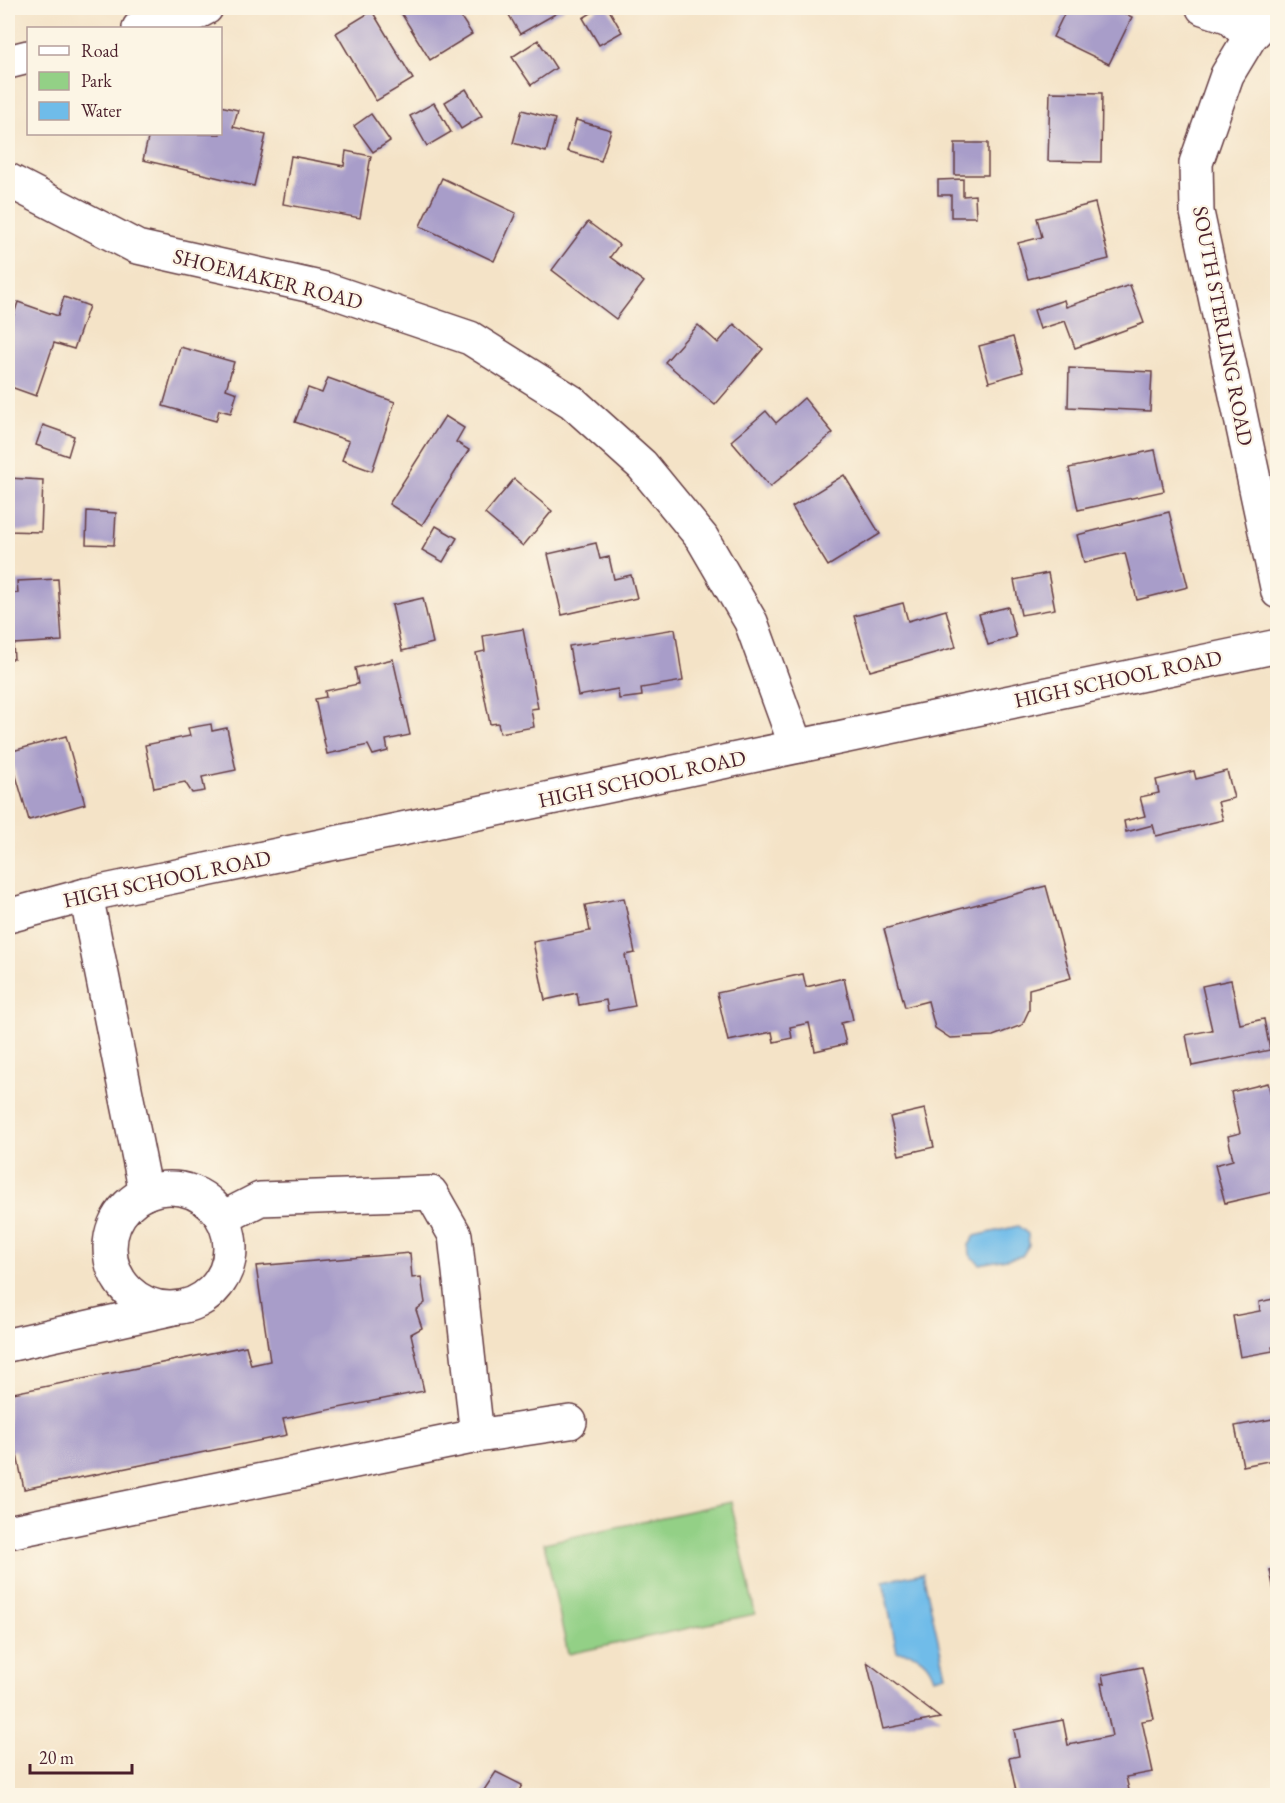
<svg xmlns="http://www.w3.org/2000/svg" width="1285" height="1803" font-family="'EB Garamond',serif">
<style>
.green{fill:#93d086;stroke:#6e7858;stroke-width:1.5}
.water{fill:#6fbce9;stroke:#5c6e8a;stroke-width:1.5}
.building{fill:#a89dc9}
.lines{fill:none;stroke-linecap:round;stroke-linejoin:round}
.minor-casing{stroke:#643c42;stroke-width:36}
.minor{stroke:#fff;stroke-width:33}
.labels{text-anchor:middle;stroke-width:4.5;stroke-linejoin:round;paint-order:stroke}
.street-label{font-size:21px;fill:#4a1f2b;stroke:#fcf5e5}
</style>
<rect width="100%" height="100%" fill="#fcf5e5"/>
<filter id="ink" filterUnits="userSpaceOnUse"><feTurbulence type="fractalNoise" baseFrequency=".0167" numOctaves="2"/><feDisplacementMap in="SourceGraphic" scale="12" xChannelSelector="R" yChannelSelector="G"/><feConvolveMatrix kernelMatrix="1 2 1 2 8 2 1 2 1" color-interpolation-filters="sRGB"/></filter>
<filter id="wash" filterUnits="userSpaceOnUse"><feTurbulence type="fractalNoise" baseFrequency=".008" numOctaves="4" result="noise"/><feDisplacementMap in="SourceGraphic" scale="24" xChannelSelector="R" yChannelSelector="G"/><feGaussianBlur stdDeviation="1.35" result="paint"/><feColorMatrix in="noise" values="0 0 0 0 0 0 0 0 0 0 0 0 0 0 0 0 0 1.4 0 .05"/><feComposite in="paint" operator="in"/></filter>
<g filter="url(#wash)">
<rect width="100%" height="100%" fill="#f4e3c7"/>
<path class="green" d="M 731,1502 L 755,1614 L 568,1654 L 544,1543 Z"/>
<g class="water">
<path d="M 1018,1226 L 1028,1234 L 1029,1245 L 1022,1256 L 980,1264 L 970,1255 L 969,1245 L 975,1236 Z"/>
<path d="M 923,1573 L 946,1675 L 934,1678 C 928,1659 916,1651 897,1652 L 883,1581 Z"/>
</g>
<g id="blocks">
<g class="building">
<path d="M 398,8 L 455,8 L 472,34 L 430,60 Z"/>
<path d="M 505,8 L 563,8 L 564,9 L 520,34 Z"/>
<path d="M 599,8 L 608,8 L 622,32 L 599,45 L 583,18 Z"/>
<path d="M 1067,8 L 1113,8 L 1132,17 L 1109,64 L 1053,37 Z"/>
<path d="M 372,11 L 413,79 L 376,101 L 336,33 Z"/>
<path d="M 538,40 L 556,68 L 531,85 L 512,57 Z"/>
<path d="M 466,89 L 482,116 L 461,129 L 445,102 Z"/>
<path d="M 1050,92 L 1102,93 L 1101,162 L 1048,161 Z"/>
<path d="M 434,103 L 451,132 L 427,146 L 410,116 Z"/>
<path d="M 220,106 L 238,110 L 233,127 L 266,135 L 254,186 L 143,160 L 149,134 L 220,134 Z"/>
<path d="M 522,110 L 555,119 L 546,152 L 513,143 Z"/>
<path d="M 371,114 L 390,141 L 373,152 L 354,126 Z"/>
<path d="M 576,120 L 611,130 L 601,161 L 567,151 Z"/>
<rect x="955" y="143" width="33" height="32"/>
<path d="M 346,151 L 371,156 L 360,218 L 283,204 L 291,156 L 344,166 Z"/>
<path d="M 442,178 L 516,213 L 494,261 L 420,226 Z"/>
<path d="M 963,179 L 963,196 L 975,195 L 976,217 L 951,217 L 951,195 L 938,195 L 938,180 Z"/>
<path d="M 1095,203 L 1109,259 L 1028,279 L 1018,243 L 1042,237 L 1037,218 Z"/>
<path d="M 588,222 L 619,245 L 610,257 L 644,282 L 616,319 L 552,270 Z"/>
<path d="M 1130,285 L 1144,323 L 1075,348 L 1065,321 L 1040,329 L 1034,310 L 1064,300 L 1066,307 Z"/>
<path d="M 64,297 L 89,306 L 74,349 L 54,343 L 36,396 L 8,386 L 8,332 L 18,302 L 58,316 Z"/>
<path d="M 734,324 L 763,349 L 715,405 L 665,362 L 698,325 L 718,343 Z"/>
<path d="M 1013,337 L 1023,372 L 989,382 L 979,346 Z"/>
<path d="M 180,347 L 234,362 L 226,389 L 237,393 L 231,413 L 219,410 L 216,421 L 163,406 Z"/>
<path d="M 1069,368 L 1152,372 L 1150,411 L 1068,407 Z"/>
<path d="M 328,378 L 395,402 L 372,471 L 342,460 L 349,441 L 295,422 L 308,388 L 322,393 Z"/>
<path d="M 804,398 L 833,433 L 770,487 L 731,441 L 766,411 L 776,423 Z"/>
<path d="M 445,416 L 464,428 L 456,442 L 469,450 L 422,525 L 389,504 Z"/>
<path d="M 43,425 L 74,436 L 68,456 L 36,445 Z"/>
<path d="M 1155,450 L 1164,491 L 1078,510 L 1069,468 Z"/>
<path d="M 844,475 L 880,534 L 828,566 L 792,507 Z"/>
<path d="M 8,478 L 43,480 L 41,532 L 8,531 Z"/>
<path d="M 514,479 L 552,511 L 523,546 L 485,514 Z"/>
<path d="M 87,511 L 116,513 L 114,545 L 86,544 Z"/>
<path d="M 1169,512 L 1188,587 L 1137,600 L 1125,553 L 1084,563 L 1077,535 Z"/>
<path d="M 436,526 L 457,538 L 443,562 L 422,550 Z"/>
<path d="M 596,543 L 600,559 L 609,557 L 614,579 L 631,575 L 637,598 L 562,615 L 548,554 Z"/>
<path d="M 1048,573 L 1055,609 L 1021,615 L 1014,580 Z"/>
<path d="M 58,579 L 62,641 L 13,644 L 14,659 L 8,659 L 8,594 L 18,593 L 17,581 Z"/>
<path d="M 423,598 L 433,643 L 402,651 L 392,605 Z"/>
<path d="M 903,603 L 908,621 L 946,610 L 956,647 L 870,671 L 854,616 Z"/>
<path d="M 1008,607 L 1016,637 L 988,645 L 979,614 Z"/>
<path d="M 523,629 L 538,708 L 531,709 L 534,727 L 500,733 L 498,723 L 490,724 L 476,653 L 485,651 L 483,636 Z"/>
<path d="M 675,629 L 683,681 L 641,688 L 642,696 L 619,699 L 618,689 L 578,696 L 569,646 Z"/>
<path d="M 393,659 L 410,735 L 386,740 L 388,751 L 373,755 L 368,745 L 327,754 L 315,699 L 326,697 L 325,691 L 358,684 L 355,668 Z"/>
<path d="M 211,724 L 212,731 L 227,728 L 236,770 L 202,777 L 205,791 L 192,793 L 185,782 L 154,788 L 145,745 L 190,736 L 188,728 Z"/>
<path d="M 66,736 L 85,804 L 29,820 L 9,752 Z"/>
<path d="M 1194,771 L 1196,779 L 1227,771 L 1234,798 L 1218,802 L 1223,820 L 1156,836 L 1153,825 L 1126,832 L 1124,821 L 1145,816 L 1140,797 L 1159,793 L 1156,780 Z"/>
<path d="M 1046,886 L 1071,978 L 1029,989 L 1029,1010 L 1022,1025 L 993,1036 L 950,1038 L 935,1028 L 928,1001 L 905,1007 L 884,929 Z"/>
<path d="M 624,898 L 635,953 L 625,955 L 635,1006 L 608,1011 L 606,1000 L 579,1005 L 577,993 L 545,1000 L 533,942 L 590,931 L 585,905 Z"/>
<path d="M 803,974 L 806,987 L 844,978 L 853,1020 L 841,1023 L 846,1044 L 815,1051 L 809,1023 L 790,1027 L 792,1038 L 774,1042 L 772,1032 L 728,1041 L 717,993 Z"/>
<path d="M 1231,980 L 1240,1024 L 1264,1019 L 1270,1050 L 1192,1066 L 1186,1035 L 1212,1030 L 1202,986 Z"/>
<path d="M 1268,1083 L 1278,1124 L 1278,1191 L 1225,1203 L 1215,1165 L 1233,1160 L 1228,1136 L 1240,1133 L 1231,1092 Z"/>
<path d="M 925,1109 L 934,1147 L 899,1155 L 890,1117 Z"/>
<path d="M 410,1253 L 412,1278 L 421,1277 L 425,1303 L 416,1310 L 422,1328 L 411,1334 L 424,1391 L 283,1419 L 287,1435 L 24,1489 L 16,1450 L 8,1453 L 8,1394 L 246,1346 L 251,1365 L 270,1361 L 256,1266 Z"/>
<path d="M 1278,1298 L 1278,1346 L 1272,1347 L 1273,1351 L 1240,1357 L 1233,1316 L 1260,1311 L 1259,1302 Z"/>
<path d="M 1278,1418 L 1278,1459 L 1243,1466 L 1235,1426 Z"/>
<path d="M 1278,1569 L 1278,1602 L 1276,1602 L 1270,1570 Z"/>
<path d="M 867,1662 L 940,1718 L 883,1729 Z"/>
<path d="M 1142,1667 L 1154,1719 L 1142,1721 L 1153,1772 L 1126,1777 L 1129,1790 L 1104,1796 L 1017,1796 L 1009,1758 L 1019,1756 L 1014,1730 L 1063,1720 L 1068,1745 L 1112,1736 L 1101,1683 L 1104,1684 L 1102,1675 Z"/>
<path d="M 496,1772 L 522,1785 L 516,1796 L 480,1796 Z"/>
</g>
</g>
</g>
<g filter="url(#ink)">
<use href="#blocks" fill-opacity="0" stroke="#643c42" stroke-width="1.5"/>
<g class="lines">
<g class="minor-casing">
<g id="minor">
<path d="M 1203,8 L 1230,17 L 1250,37"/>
<path d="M 1278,8 L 1250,37 L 1227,75 L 1196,163 L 1197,212 L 1278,592"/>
<path d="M 139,28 L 193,15 L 206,8"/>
<path d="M 8,62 L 28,57"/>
<path d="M 8,180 L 137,247 L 325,289 L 470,338 L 572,402 L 642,465 L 702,538 L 751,622 L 796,746"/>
<path d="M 86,895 L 146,1193"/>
<path d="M 8,916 L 86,895 L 1278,646"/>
<circle cx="170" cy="1248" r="60"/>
<path d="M 223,1218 L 260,1199 L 431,1193 L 455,1235 L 477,1436 L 570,1422"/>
<path d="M 8,1345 L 170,1309"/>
<path d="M 8,1532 L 477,1436"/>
</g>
</g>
<use href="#minor" class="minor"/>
</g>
</g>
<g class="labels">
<g class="street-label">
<text transform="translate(268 279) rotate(14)" y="7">SHOEMAKER ROAD</text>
<text transform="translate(1223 326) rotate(79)" y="7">SOUTH STERLING ROAD</text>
<text transform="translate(1118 679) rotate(-12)" y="7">HIGH SCHOOL ROAD</text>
<text transform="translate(642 779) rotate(-12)" y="7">HIGH SCHOOL ROAD</text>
<text transform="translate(167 879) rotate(-12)" y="7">HIGH SCHOOL ROAD</text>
</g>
</g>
<rect width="1285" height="1803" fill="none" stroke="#fcf5e5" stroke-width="30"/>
<rect x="27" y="27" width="195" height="108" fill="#fcf5e5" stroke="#b59f9b" stroke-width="1.5"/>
<rect x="39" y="46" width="30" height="9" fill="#ffffff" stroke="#b59f9b" stroke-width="1.5"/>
<text x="81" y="57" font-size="18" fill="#4a1f2b">Road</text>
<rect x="39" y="72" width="30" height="18" fill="#93d086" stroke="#b59f9b" stroke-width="1.5"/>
<text x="81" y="87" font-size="18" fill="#4a1f2b">Park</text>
<rect x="39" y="102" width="30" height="18" fill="#6fbce9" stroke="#b59f9b" stroke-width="1.5"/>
<text x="81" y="117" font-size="18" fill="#4a1f2b">Water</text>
<path d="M30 1764v9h102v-9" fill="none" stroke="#4a1f2b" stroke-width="3"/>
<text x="39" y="1764" font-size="18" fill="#4a1f2b" stroke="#fcf5e5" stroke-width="4.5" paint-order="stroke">20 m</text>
</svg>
